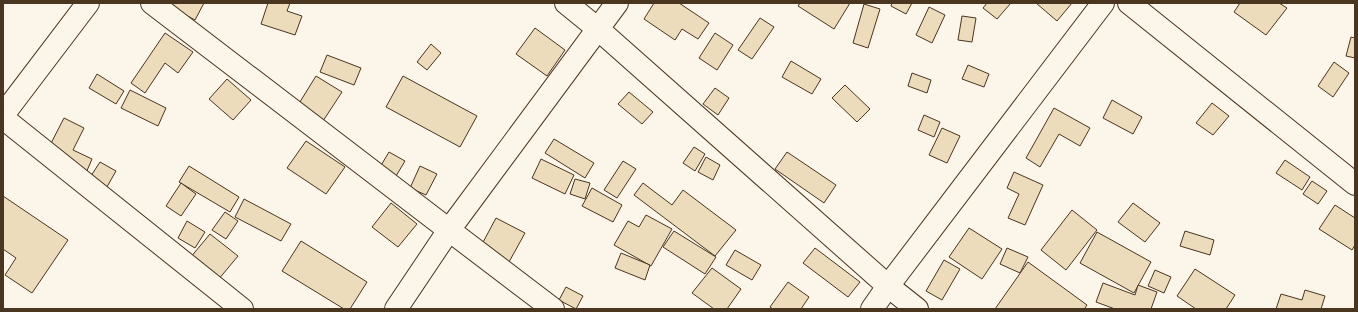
<svg xmlns="http://www.w3.org/2000/svg" width="1358" height="312" font-family="'Sofia Sans Condensed',sans-serif">
<style>
.building{fill:#ecdcbc;stroke:#4a3520}
.lines{fill:none;stroke-linecap:round;stroke-linejoin:round}
.street-casing{stroke:#4a3520;stroke-width:24}
.street{stroke:#fbf6e9;stroke-width:22}
</style>
<rect width="100%" height="100%" fill="#fbf6e9"/>
<g class="building">
<path d="M 163,3 L 204,3 L 195,20 Z"/>
<path d="M 268,3 L 290,3 L 287,11 L 302,16 L 295,35 L 261,24 Z"/>
<path d="M 654,3 L 679,3 L 709,23 L 698,39 L 682,29 L 675,40 L 644,19 Z"/>
<path d="M 800,3 L 850,3 L 834,29 L 798,6 Z"/>
<path d="M 892,3 L 912,3 L 906,14 L 891,6 Z"/>
<path d="M 987,3 L 1011,3 L 997,19 L 983,8 Z"/>
<path d="M 1036,3 L 1072,3 L 1057,21 Z"/>
<path d="M 1240,3 L 1279,3 L 1287,8 L 1266,35 L 1234,12 Z"/>
<path d="M 864,4 L 880,9 L 868,48 L 853,43 Z"/>
<path d="M 929,7 L 945,15 L 932,43 L 916,35 Z"/>
<path d="M 962,16 L 976,18 L 972,42 L 958,40 Z"/>
<path d="M 760,18 L 774,27 L 752,59 L 738,50 Z"/>
<path d="M 535,28 L 565,50 L 547,76 L 516,54 Z"/>
<path d="M 165,33 L 193,52 L 178,73 L 165,63 L 145,93 L 131,83 Z"/>
<path d="M 715,33 L 733,45 L 717,70 L 699,58 Z"/>
<path d="M 1351,37 L 1355,38 L 1355,58 L 1346,56 Z"/>
<path d="M 431,44 L 441,53 L 427,70 L 417,62 Z"/>
<path d="M 327,55 L 361,68 L 354,85 L 320,72 Z"/>
<path d="M 791,61 L 821,79 L 812,94 L 782,77 Z"/>
<path d="M 1334,62 L 1349,73 L 1333,97 L 1318,86 Z"/>
<path d="M 968,65 L 989,74 L 984,87 L 962,79 Z"/>
<path d="M 912,73 L 931,80 L 927,93 L 908,86 Z"/>
<path d="M 97,74 L 124,91 L 116,104 L 89,88 Z"/>
<path d="M 316,76 L 342,92 L 323,121 L 298,105 Z"/>
<path d="M 403,76 L 477,116 L 460,147 L 386,107 Z"/>
<path d="M 227,79 L 251,100 L 233,120 L 209,99 Z"/>
<path d="M 845,85 L 870,109 L 857,122 L 832,98 Z"/>
<path d="M 715,88 L 729,98 L 718,115 L 703,104 Z"/>
<path d="M 130,90 L 166,108 L 158,126 L 121,108 Z"/>
<path d="M 629,92 L 653,112 L 642,124 L 618,104 Z"/>
<path d="M 1112,100 L 1142,117 L 1133,134 L 1103,118 Z"/>
<path d="M 1212,103 L 1229,116 L 1213,135 L 1196,123 Z"/>
<path d="M 1054,108 L 1090,128 L 1080,146 L 1059,134 L 1040,167 L 1026,158 Z"/>
<path d="M 924,115 L 940,122 L 934,137 L 918,130 Z"/>
<path d="M 64,118 L 84,128 L 73,150 L 92,159 L 86,173 L 46,153 Z"/>
<path d="M 942,128 L 960,136 L 947,163 L 929,155 Z"/>
<path d="M 554,139 L 594,163 L 585,178 L 545,153 Z"/>
<path d="M 306,141 L 345,167 L 326,194 L 287,168 Z"/>
<path d="M 694,147 L 705,154 L 695,171 L 683,163 Z"/>
<path d="M 389,152 L 405,161 L 396,176 L 380,167 Z"/>
<path d="M 787,152 L 836,185 L 824,203 L 775,169 Z"/>
<path d="M 706,157 L 720,165 L 713,180 L 698,172 Z"/>
<path d="M 541,159 L 574,175 L 565,194 L 532,178 Z"/>
<path d="M 1285,160 L 1310,177 L 1302,190 L 1276,173 Z"/>
<path d="M 623,161 L 636,169 L 617,198 L 604,190 Z"/>
<path d="M 100,162 L 116,171 L 104,192 L 87,182 Z"/>
<path d="M 189,166 L 239,197 L 230,212 L 179,182 Z"/>
<path d="M 420,166 L 437,174 L 426,195 L 410,188 Z"/>
<path d="M 1014,172 L 1043,185 L 1025,225 L 1008,218 L 1019,194 L 1007,188 Z"/>
<path d="M 575,179 L 590,183 L 585,199 L 570,194 Z"/>
<path d="M 1312,181 L 1327,191 L 1318,204 L 1303,194 Z"/>
<path d="M 181,183 L 196,194 L 181,216 L 166,206 Z"/>
<path d="M 643,183 L 672,205 L 683,190 L 736,230 L 715,256 L 634,195 Z"/>
<path d="M 592,188 L 622,205 L 613,222 L 582,206 Z"/>
<path d="M 3,196 L 68,240 L 32,293 L 5,275 L 16,258 L 3,249 Z"/>
<path d="M 244,199 L 291,224 L 281,241 L 235,217 Z"/>
<path d="M 391,203 L 417,224 L 398,247 L 372,227 Z"/>
<path d="M 1133,203 L 1160,223 L 1145,242 L 1118,222 Z"/>
<path d="M 1335,205 L 1355,218 L 1355,245 L 1352,250 L 1319,229 Z"/>
<path d="M 1072,210 L 1097,230 L 1066,270 L 1041,250 Z"/>
<path d="M 225,212 L 238,221 L 226,239 L 212,230 Z"/>
<path d="M 646,215 L 672,229 L 651,266 L 614,245 L 628,221 L 639,227 Z"/>
<path d="M 496,218 L 525,233 L 509,262 L 481,246 Z"/>
<path d="M 187,221 L 205,232 L 195,248 L 178,238 Z"/>
<path d="M 969,228 L 1002,249 L 982,279 L 949,257 Z"/>
<path d="M 674,231 L 716,257 L 705,274 L 663,247 Z"/>
<path d="M 1185,231 L 1214,240 L 1210,255 L 1180,246 Z"/>
<path d="M 1097,232 L 1151,262 L 1134,293 L 1080,263 Z"/>
<path d="M 210,234 L 238,256 L 218,280 L 190,258 Z"/>
<path d="M 301,241 L 367,282 L 350,309 L 344,309 L 282,271 Z"/>
<path d="M 815,248 L 860,282 L 848,297 L 803,263 Z"/>
<path d="M 1007,248 L 1028,257 L 1020,273 L 1000,264 Z"/>
<path d="M 735,250 L 761,265 L 752,280 L 726,265 Z"/>
<path d="M 621,253 L 650,265 L 645,280 L 615,268 Z"/>
<path d="M 944,260 L 960,269 L 942,300 L 926,291 Z"/>
<path d="M 1028,262 L 1087,305 L 1085,308 L 1086,309 L 995,309 Z"/>
<path d="M 712,268 L 741,289 L 727,309 L 714,309 L 692,293 Z"/>
<path d="M 1195,269 L 1235,295 L 1226,309 L 1196,309 L 1177,296 Z"/>
<path d="M 1155,270 L 1171,277 L 1164,293 L 1148,286 Z"/>
<path d="M 788,282 L 809,297 L 801,309 L 773,309 L 770,307 Z"/>
<path d="M 1103,283 L 1135,295 L 1138,285 L 1157,292 L 1151,309 L 1115,309 L 1096,302 Z"/>
<path d="M 566,287 L 583,296 L 576,309 L 559,300 Z"/>
<path d="M 1305,290 L 1325,296 L 1321,309 L 1276,309 L 1281,294 L 1302,300 Z"/>
</g>
<g class="lines">
<g class="street-casing">
<g id="street">
<path d="M 152,3 L 449,230 L 553,309"/>
<path d="M 566,3 L 598,29 L 888,286 L 917,309"/>
<path d="M 1129,3 L 1355,184"/>
<path d="M 3,115 L 88,3"/>
<path d="M 3,118 L 242,309"/>
<path d="M 396,309 L 449,230 L 617,3"/>
<path d="M 872,309 L 888,286 L 1103,3"/>
</g>
</g>
<use href="#street" class="street"/>
</g>
<rect width="1358" height="312" fill="none" stroke="#4a3520" stroke-width="8"/>
</svg>
